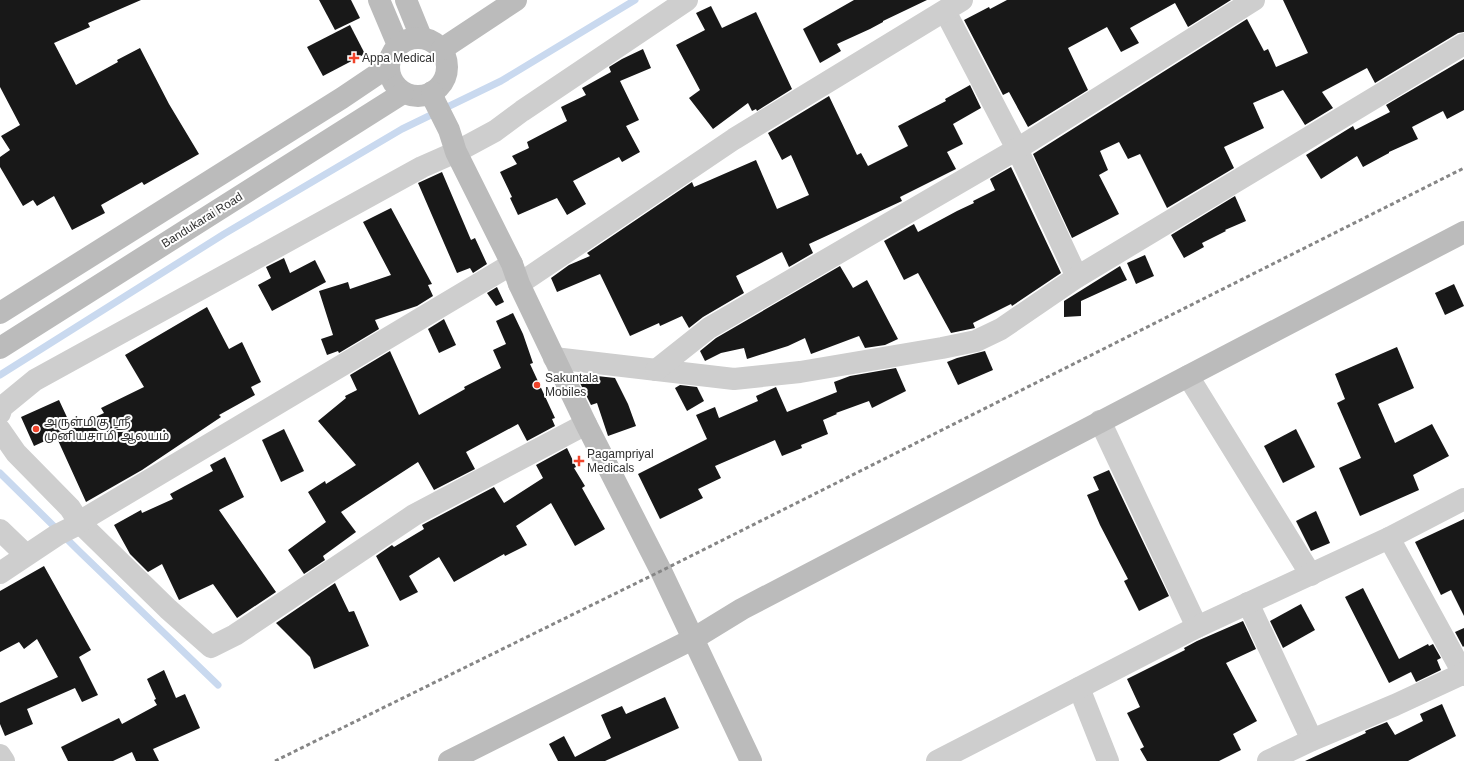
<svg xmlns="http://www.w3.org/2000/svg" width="1464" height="761" font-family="Arial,'Noto Sans Tamil',sans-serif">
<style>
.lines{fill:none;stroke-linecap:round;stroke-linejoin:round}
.stream{stroke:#c9d9ef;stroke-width:7}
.building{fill:#181818}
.street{stroke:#cecece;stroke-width:22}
.secondary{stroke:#bbb;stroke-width:22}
.rail{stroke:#868686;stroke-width:3;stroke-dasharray:4 3;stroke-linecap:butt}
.poi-dot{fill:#f0432a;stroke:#fff;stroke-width:1.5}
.labels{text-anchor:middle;stroke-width:4;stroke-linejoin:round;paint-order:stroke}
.poi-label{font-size:12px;fill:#313131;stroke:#fff;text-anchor:start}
.street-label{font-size:12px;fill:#313131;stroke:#fff}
</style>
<rect width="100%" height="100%" fill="#fff"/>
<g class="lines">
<g class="stream">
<path d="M 0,375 L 224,234 L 402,129 L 501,81 L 635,0"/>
<path d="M 0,473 L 81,553 L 218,685"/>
</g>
</g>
<g class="building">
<path d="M 0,0 L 141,0 L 88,23 L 90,27 L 54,43 L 76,85 L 118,62 L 117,60 L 140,48 L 169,104 L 199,154 L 144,185 L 142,182 L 101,205 L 105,213 L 72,230 L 54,196 L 37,206 L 33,200 L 23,206 L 0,167 L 0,157 L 10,150 L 1,136 L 20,125 L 0,87 Z"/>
<path d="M 319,0 L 351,0 L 360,18 L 335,30 Z"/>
<path d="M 854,0 L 927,0 L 883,21 L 883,22 L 870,29 L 837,44 L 841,51 L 820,63 L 803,29 Z"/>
<path d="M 1007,0 L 1231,0 L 1188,27 L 1175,3 L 1130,28 L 1139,43 L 1121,52 L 1107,27 L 1068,48 L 1088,90 L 1028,127 L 1009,92 L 1003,95 L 964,20 L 989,7 L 990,9 Z"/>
<path d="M 1283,0 L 1464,0 L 1464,32 L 1458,33 L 1375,83 L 1367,68 L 1322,92 L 1333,108 L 1305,125 L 1283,90 L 1253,103 L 1264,128 L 1224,147 L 1234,168 L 1167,208 L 1140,154 L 1128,159 L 1119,142 L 1100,151 L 1108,170 L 1099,175 L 1119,214 L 1072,238 L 1033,154 L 1247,19 L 1264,51 L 1268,49 L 1276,67 L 1308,53 Z"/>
<path d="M 711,6 L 722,28 L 756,12 L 792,89 L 757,111 L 756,109 L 752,111 L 748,103 L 713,129 L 689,98 L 700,90 L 676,45 L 705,30 L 696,13 Z"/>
<path d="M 350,25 L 365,54 L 323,76 L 307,47 Z"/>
<path d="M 643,49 L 651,68 L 620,81 L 639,120 L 626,126 L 640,152 L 622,162 L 619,157 L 573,181 L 586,204 L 567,215 L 557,198 L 518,215 L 510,198 L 512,197 L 500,172 L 517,164 L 512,156 L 529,148 L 527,142 L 567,121 L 561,107 L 586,95 L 582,88 L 611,72 L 609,67 L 622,59 Z"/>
<path d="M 1464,59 L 1464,110 L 1447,119 L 1443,111 L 1412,127 L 1418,139 L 1389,152 L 1389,153 L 1363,167 L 1357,156 L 1321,179 L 1306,155 L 1353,126 L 1355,130 L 1390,112 L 1386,105 Z"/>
<path d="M 970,85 L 981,108 L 953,124 L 963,144 L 947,152 L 956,169 L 900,197 L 902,201 L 809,244 L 813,253 L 789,267 L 782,252 L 736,276 L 744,293 L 703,317 L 689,328 L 682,316 L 660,326 L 659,323 L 630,336 L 600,274 L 557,292 L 551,278 L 569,265 L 590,256 L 587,253 L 692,182 L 694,187 L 756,160 L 777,209 L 809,195 L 791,155 L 782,160 L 768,133 L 829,96 L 857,155 L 861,153 L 868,166 L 908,146 L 898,126 L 946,101 L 945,99 Z"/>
<path d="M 1011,167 L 1061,273 L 1012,306 L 1011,304 L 973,323 L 975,328 L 951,333 L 918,273 L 904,280 L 884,241 L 914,224 L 918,232 L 957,211 L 974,203 L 973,201 L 995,190 L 990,179 Z"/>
<path d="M 442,172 L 471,240 L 475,238 L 487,264 L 473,273 L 470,268 L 457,273 L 418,183 Z"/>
<path d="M 1235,196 L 1246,221 L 1225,230 L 1226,231 L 1202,243 L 1204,247 L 1184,258 L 1171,235 Z"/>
<path d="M 391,208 L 432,284 L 428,285 L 433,296 L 417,306 L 375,320 L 379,329 L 339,353 L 338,351 L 327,355 L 321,339 L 333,335 L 319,291 L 348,282 L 350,289 L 391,275 L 363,222 Z"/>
<path d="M 1145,255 L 1154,276 L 1136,284 L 1127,263 Z"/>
<path d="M 284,258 L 290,273 L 315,260 L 326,282 L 272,311 L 258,285 L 271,278 L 266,267 Z"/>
<path d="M 840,266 L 853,288 L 867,280 L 898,339 L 885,345 L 865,348 L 859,336 L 811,354 L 805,338 L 788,346 L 747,359 L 744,348 L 721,353 L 705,361 L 700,351 L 716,338 Z"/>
<path d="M 1120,266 L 1127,280 L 1081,301 L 1081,316 L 1064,317 L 1064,301 Z"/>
<path d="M 1454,284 L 1464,306 L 1445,315 L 1435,293 Z"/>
<path d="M 497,287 L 504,302 L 496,306 L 487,293 Z"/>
<path d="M 207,307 L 229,349 L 242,342 L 261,382 L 251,387 L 255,395 L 219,415 L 221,417 L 142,470 L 86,502 L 56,436 L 34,446 L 21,417 L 59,400 L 72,428 L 104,413 L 101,408 L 144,387 L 125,355 Z"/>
<path d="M 513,313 L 523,334 L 533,363 L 530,364 L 555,418 L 552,419 L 555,426 L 527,441 L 518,424 L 466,452 L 475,469 L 434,490 L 418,462 L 341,512 L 356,532 L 323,556 L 325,560 L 304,574 L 288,550 L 326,522 L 308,492 L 325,481 L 326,484 L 356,465 L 318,421 L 346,398 L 345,396 L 357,390 L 350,375 L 390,351 L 419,415 L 465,389 L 464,387 L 501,368 L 493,350 L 506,344 L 496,321 Z"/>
<path d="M 444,319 L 456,345 L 439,353 L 428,329 Z"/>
<path d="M 1397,347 L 1414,388 L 1378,404 L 1395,443 L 1432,424 L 1449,456 L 1413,475 L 1419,490 L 1360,516 L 1339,468 L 1361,458 L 1337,403 L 1345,399 L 1335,374 Z"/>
<path d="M 985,351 L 993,370 L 958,385 L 947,362 L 957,358 Z"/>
<path d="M 896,368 L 906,391 L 872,408 L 869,401 L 836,413 L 837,414 L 823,420 L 828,434 L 801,445 L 802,448 L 782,456 L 775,440 L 715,466 L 721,478 L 698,489 L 703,498 L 660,519 L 638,474 L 707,439 L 696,415 L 715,407 L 719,418 L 758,401 L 756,396 L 776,387 L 787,412 L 837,392 L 834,382 L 850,376 Z"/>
<path d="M 597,376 L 615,378 L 628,404 L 636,426 L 608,436 L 597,403 L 591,405 L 580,383 Z"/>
<path d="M 680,385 L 697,387 L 704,401 L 687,411 L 675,388 Z"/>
<path d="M 284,429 L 304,471 L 281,482 L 262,440 Z"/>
<path d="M 1296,429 L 1315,467 L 1283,483 L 1264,446 Z"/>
<path d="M 567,448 L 576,467 L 574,468 L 585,486 L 582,488 L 605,529 L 575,546 L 551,503 L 516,526 L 527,545 L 505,556 L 504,554 L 454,582 L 439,557 L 409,576 L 418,592 L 400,601 L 376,556 L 392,545 L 394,547 L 424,529 L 422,525 L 494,487 L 504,503 L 543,478 L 536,465 Z"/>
<path d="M 225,457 L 244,497 L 219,510 L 276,592 L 237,618 L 213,584 L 179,600 L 162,564 L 148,572 L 130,554 L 114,525 L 141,510 L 142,513 L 173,499 L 170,494 L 213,471 L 210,465 Z"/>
<path d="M 1109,470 L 1169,596 L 1139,611 L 1124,581 L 1128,579 L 1100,525 L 1087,495 L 1099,490 L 1093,477 Z"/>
<path d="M 1316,511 L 1330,543 L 1311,551 L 1296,521 Z"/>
<path d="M 1464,519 L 1464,616 L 1451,590 L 1441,595 L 1415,542 Z"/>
<path d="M 44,566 L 91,650 L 79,657 L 98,695 L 82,702 L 75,688 L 27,709 L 33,724 L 5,736 L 0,724 L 0,703 L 58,677 L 37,639 L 24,649 L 19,642 L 0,652 L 0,591 Z"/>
<path d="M 335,583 L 349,612 L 354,611 L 369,646 L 314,669 L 310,657 L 276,623 Z"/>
<path d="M 1363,588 L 1399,659 L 1428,644 L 1429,646 L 1433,644 L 1441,658 L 1437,660 L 1441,670 L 1416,682 L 1411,672 L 1389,683 L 1345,597 Z"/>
<path d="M 1301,604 L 1315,630 L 1283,648 L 1270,621 Z"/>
<path d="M 1243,621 L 1256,649 L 1226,663 L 1257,721 L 1233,734 L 1241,750 L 1219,761 L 1147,761 L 1140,749 L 1144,747 L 1127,713 L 1140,707 L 1127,679 L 1185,650 L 1184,648 L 1197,641 Z"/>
<path d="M 1464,628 L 1464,646 L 1463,647 L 1455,632 Z"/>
<path d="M 164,670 L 176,698 L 185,694 L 200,728 L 153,749 L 159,761 L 136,761 L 132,752 L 113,761 L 68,761 L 61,747 L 119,718 L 122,724 L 157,705 L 154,700 L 156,699 L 147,679 Z"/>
<path d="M 665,697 L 679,728 L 605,761 L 558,761 L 549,744 L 564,736 L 575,757 L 611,738 L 601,715 L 622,706 L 626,714 Z"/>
<path d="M 1442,704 L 1456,736 L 1408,761 L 1305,761 L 1366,733 L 1365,731 L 1387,722 L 1395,735 L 1423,721 L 1420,714 Z"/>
</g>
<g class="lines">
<g class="street">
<path d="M 945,11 L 1017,149 L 1077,277"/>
<path d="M 519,284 L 734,139 L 962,0"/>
<path d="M 554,358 L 734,379 L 800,372 L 942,348 L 976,341 L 1001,329 L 1077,277 L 1464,44"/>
<path d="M 656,370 L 709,328 L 1017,149 L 1254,0"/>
<path d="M 1188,376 L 1311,575"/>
<path d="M 0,413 L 2,407 L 35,380 L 422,167 L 456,152 L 495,131 L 522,111 L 687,0"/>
<path d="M 1100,421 L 1197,627"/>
<path d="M 0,430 L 16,453 L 70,508 L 79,522 L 168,609 L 211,647 L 235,635 L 414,515 L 586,424"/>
<path d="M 0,530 L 26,555"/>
<path d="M 1389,538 L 1464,499"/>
<path d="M 0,573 L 57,535 L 73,527 L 79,522 L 512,264"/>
<path d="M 1248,603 L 1312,740"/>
<path d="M 1079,688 L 1108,761"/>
<path d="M 0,755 L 4,761"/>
<path d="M 937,761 L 1197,627 L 1389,538 L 1464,675"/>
<path d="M 1268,761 L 1312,740 L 1395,705 L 1464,673"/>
</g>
<g class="secondary">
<path d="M 379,0 L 398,45"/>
<path d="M 406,0 L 421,37"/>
<circle cx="418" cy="67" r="29"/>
<path d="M 442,49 L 516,0"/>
<path d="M 432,92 L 435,102 L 449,130 L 456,152 L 512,264 L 519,284 L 586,424 L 661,571 L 751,761"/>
<path d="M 0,313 L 342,98 L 388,67"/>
<path d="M 0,348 L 403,93"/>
<path d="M 449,761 L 693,639 L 742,609 L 1464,232"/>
</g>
<path class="rail" d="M 275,761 L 661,571 L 1464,168"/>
</g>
<g class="poi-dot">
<path d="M352 52h4v4h4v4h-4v4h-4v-4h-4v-4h4z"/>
<circle cx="537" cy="385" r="4"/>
<circle cx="36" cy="429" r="4"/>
<path d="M577 455h4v4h4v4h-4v4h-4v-4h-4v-4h4z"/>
</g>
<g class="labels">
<g class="poi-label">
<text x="362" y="62">Appa Medical</text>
<text x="545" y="382">Sakuntala<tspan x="545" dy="14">Mobiles</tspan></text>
<text x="44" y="426">அருள்மிகு ஶ்ரீ<tspan x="44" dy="14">முனியசாமி ஆலயம்</tspan></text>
<text x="587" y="458">Pagampriyal<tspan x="587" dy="14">Medicals</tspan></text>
</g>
<g class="street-label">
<text transform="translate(202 220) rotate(-32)" y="4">Bandukarai Road</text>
</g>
</g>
</svg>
